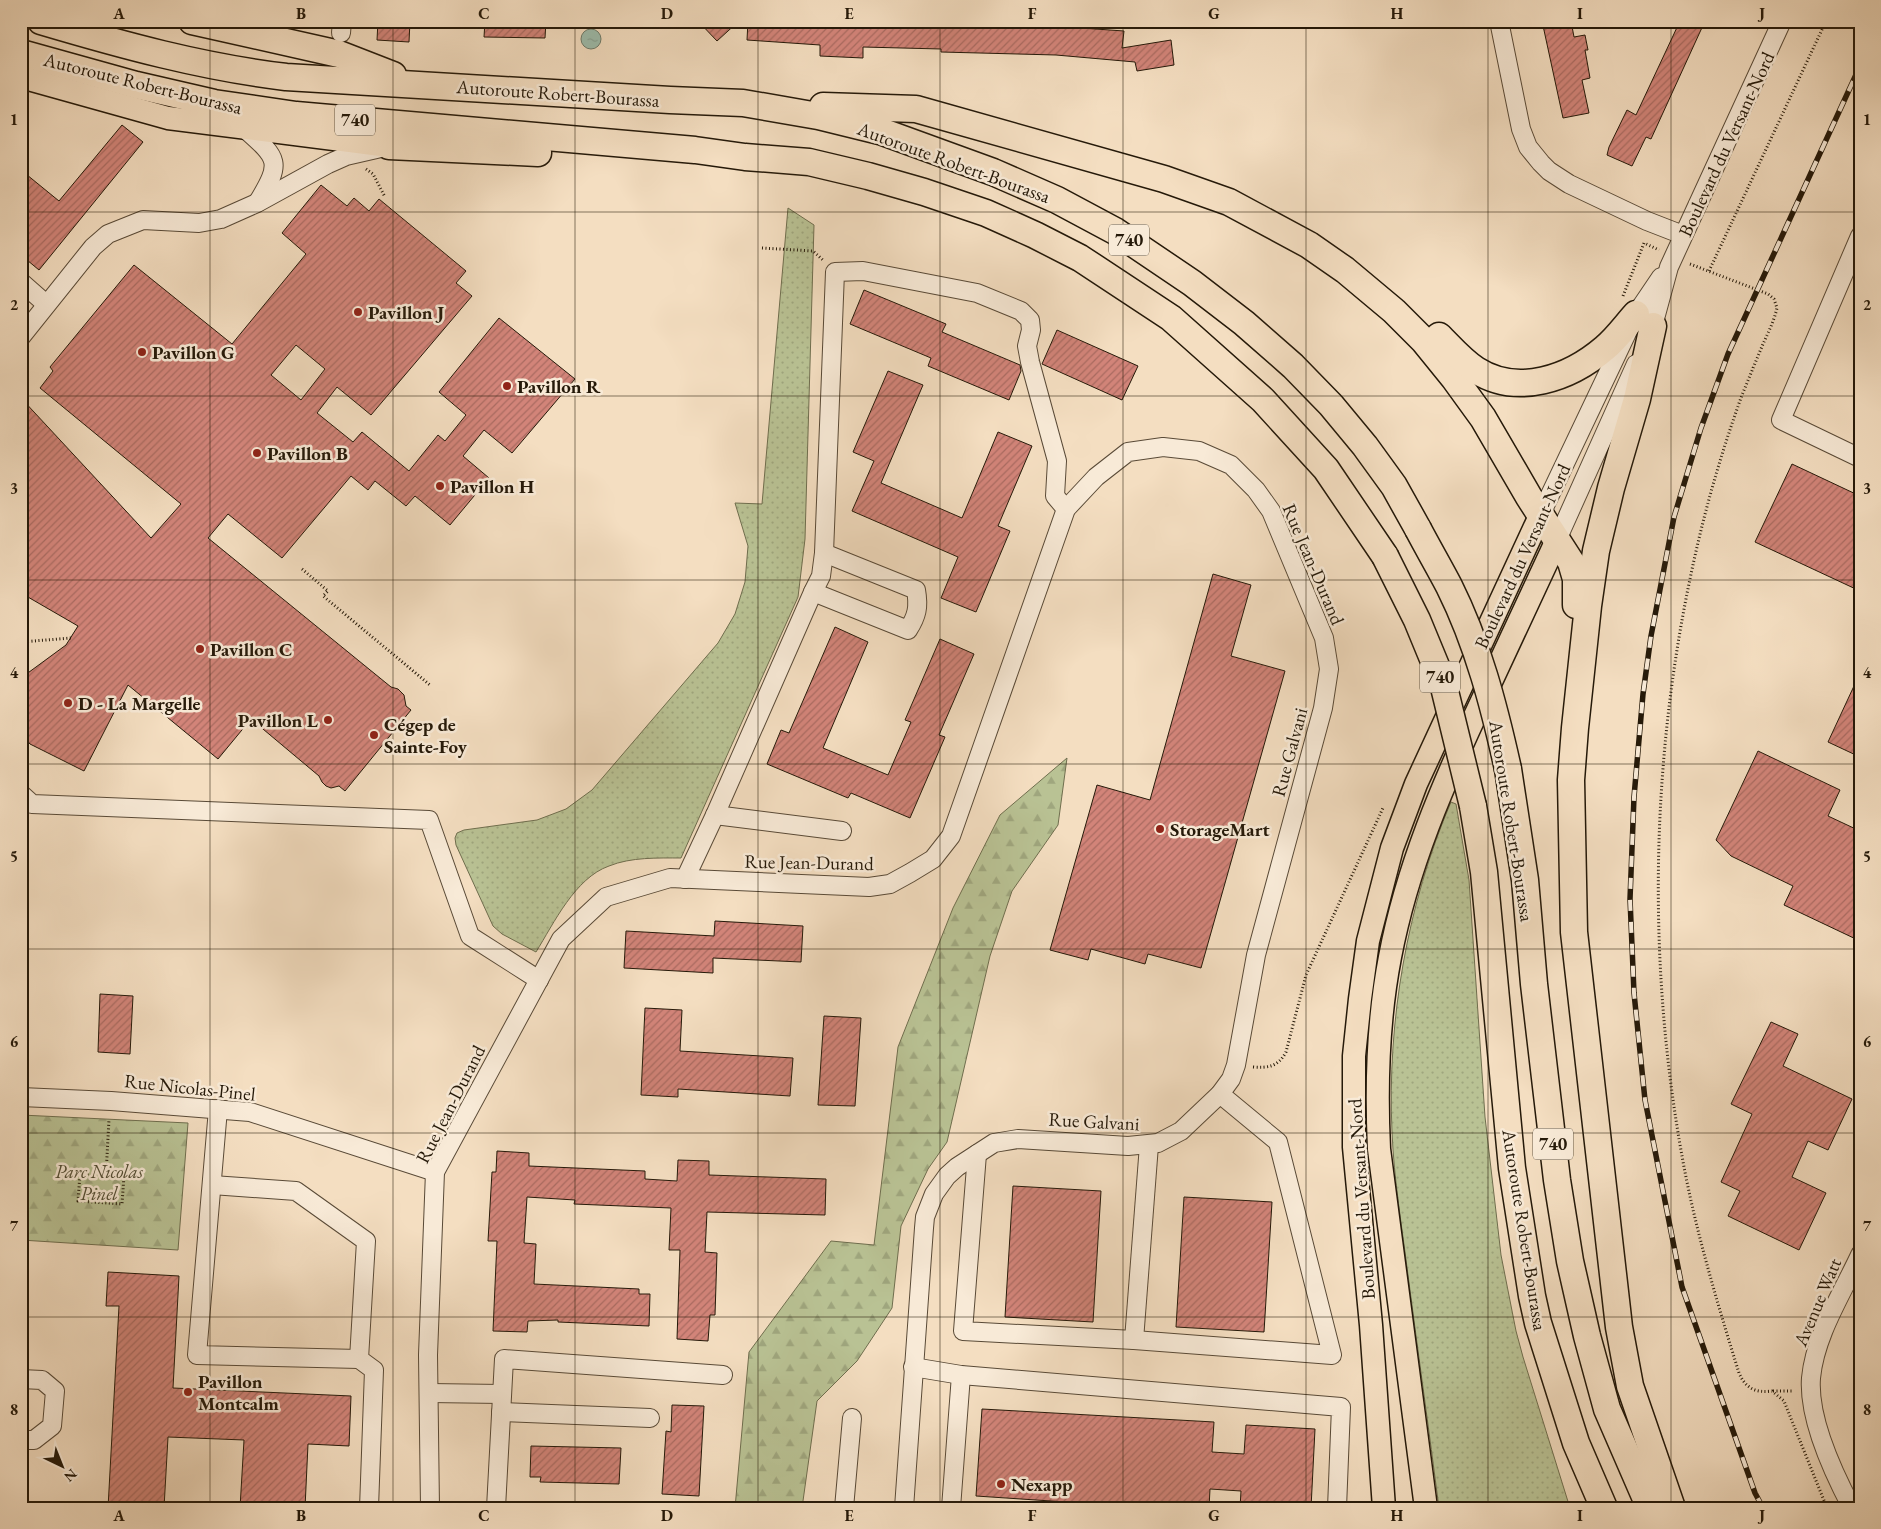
<svg xmlns="http://www.w3.org/2000/svg" width="1881" height="1529" font-family="'EB Garamond',serif">
<style>
.grass{fill:url(#grass-dots);stroke:#6f6e4e}
.forest{fill:url(#forest-firs);stroke:#6f6e4e}
.water{fill:url(#water-ripples);stroke:#6d7b6b}
.building{fill:url(#building-hatch);stroke:#251909;fill-rule:evenodd}
.lines{fill:none;stroke-linecap:round;stroke-linejoin:round}
.minor-casing{stroke:#594a37;stroke-width:20}
.major-casing{stroke:#251909;stroke-width:25}
.highway-casing{stroke:#251909;stroke-width:29}
.path{stroke:#251909;stroke-width:3;stroke-dasharray:1 2.5;stroke-linecap:butt}
.minor{stroke:#f8ead7;stroke-width:18}
.major{stroke:#f4dec1;stroke-width:22}
.highway{stroke:#f4dec1;stroke-width:26}
.rail-casing{stroke:#251909;stroke-width:5.5}
.rail{stroke:#f8ead7;stroke-width:4;stroke-dasharray:11;stroke-linecap:butt}
.highway-bridge-casing{stroke:#251909;stroke-width:29;stroke-linecap:butt}
.highway-bridge{stroke:#f4dec1;stroke-width:26}
.grid{fill:none;stroke:#251909;stroke-width:1;stroke-opacity:0.55}
.poi-dot{fill:#8f2418;stroke:#f8ead7;stroke-width:2}
.labels{text-anchor:middle;stroke-width:5;stroke-linejoin:round;paint-order:stroke}
.shield{fill:#f8ead7;stroke:#645847;stroke-width:1}
.shield-label{font-size:18px;font-weight:bold;fill:#251909}
.street-label{font-size:19px;fill:#251909;stroke:#f8ead7}
.poi-label{font-size:19px;font-weight:bold;fill:#251909;stroke:#f8ead7;text-anchor:start}
.park-label{font-size:19px;font-style:italic;fill:#514c33;stroke:#f8ead7}
.neatline{fill:none;stroke:#251909;stroke-width:2}
.grid-label{font-size:16px;text-anchor:middle;font-weight:bold;fill:#251909}
</style>
<defs>
<pattern id="grass-dots" width="8" height="8" patternUnits="userSpaceOnUse" patternTransform="scale(1.25)"><rect width="8" height="8" fill="#b9c294"/><path d="M2 2h.1M6 6h.1" fill="none" stroke="#9fa67e" stroke-width="1.8" stroke-linecap="round"/></pattern>
<pattern id="forest-firs" width="22" height="20" patternUnits="userSpaceOnUse" patternTransform="scale(1.25)"><rect width="22" height="20" fill="#b9c294"/><path d="M5 1l3.5 6h-7zM16 11l3.5 6h-7z" fill="#9fa67e"/></pattern>
<pattern id="water-ripples" width="26" height="14" patternUnits="userSpaceOnUse" patternTransform="scale(1.25)"><rect width="26" height="14" fill="#9dbdad"/><path d="M2 4q2-2 4 0t4 0M15 11q2-2 4 0t4 0" fill="none" stroke="#87a294"/></pattern>
<pattern id="building-hatch" width="6" height="6" patternUnits="userSpaceOnUse" patternTransform="scale(1.25)"><rect width="6" height="6" fill="#d28479"/><path d="M-1 1l2-2M0 6l6-6M5 7l2-2" fill="none" stroke="#aa6b61"/></pattern>
</defs>
<rect width="100%" height="100%" fill="#f4dec1"/>
<filter id="stains"><feTurbulence type="fractalNoise" baseFrequency=".004" numOctaves="4"/><feColorMatrix values="0 0 0 0 .2 0 0 0 0 .09 0 0 0 0 .02 0 0 0 .5 -.17"/></filter>
<radialGradient id="worn" r=".72"><stop offset=".6" stop-color="#630" stop-opacity="0"/><stop offset="1" stop-color="#630" stop-opacity=".3"/></radialGradient>
<g class="grass">
<path d="M 788,208 L 814,225 L 805,539 L 798,597 L 681,858 C 658,858 631,857 609,866 C 575,878 554,923 536,952 L 502,934 L 493,926 L 456,845 L 455,838 L 457,833 L 464,830 L 537,820 L 566,809 L 592,790 L 718,643 L 735,614 L 745,582 L 748,546 L 735,503 L 762,504 Z"/>
<path d="M 1451,802 L 1456,804 L 1469,880 L 1485,1117 L 1501,1255 L 1516,1331 L 1523,1357 L 1570,1508 L 1439,1508 C 1429,1430 1418,1352 1408,1275 C 1402,1227 1394,1180 1392,1132 C 1387,1021 1407,905 1451,802 Z"/>
</g>
<g class="forest">
<path d="M 1067,758 L 1058,825 L 1012,891 L 990,956 L 947,1142 L 928,1169 L 901,1226 L 892,1308 L 857,1361 L 817,1401 L 802,1508 L 735,1508 L 749,1352 L 831,1241 L 874,1245 L 898,1047 L 953,908 L 1000,815 Z"/>
<path d="M 21,1115 L 188,1123 L 178,1250 L 21,1240 Z"/>
</g>
<circle class="water" cx="591" cy="39" r="10"/>
<g class="building">
<path d="M 378,21 L 410,21 L 409,42 L 377,40 Z"/>
<path d="M 485,21 L 546,21 L 545,38 L 484,37 Z"/>
<path d="M 698,21 L 739,21 L 717,41 Z"/>
<path d="M 748,21 L 936,21 L 1053,26 L 1124,31 L 1122,48 L 1171,40 L 1174,65 L 1137,71 L 1135,62 L 1056,55 L 941,52 L 941,49 L 863,47 L 863,58 L 820,56 L 820,45 L 747,40 Z"/>
<path d="M 1542,21 L 1571,21 L 1574,37 L 1585,35 L 1588,50 L 1585,50 L 1590,78 L 1582,80 L 1589,113 L 1563,118 Z"/>
<path d="M 1680,21 L 1705,21 L 1651,139 L 1646,137 L 1632,166 L 1607,155 L 1609,147 L 1627,110 L 1636,115 Z"/>
<path d="M 122,125 L 143,142 L 39,270 L 21,255 L 21,170 L 59,201 Z"/>
<path d="M 321,185 L 347,206 L 354,198 L 369,211 L 379,199 L 466,271 L 456,283 L 472,296 L 371,415 L 337,387 L 317,413 L 353,442 L 362,432 L 409,471 L 438,435 L 445,441 L 466,415 L 439,392 L 499,318 L 575,379 L 512,453 L 484,430 L 463,456 L 489,478 L 450,525 L 415,496 L 406,506 L 375,481 L 368,490 L 351,476 L 282,558 L 228,514 L 208,538 L 391,687 L 398,689 L 404,695 L 406,706 L 411,710 L 345,791 L 339,786 L 331,788 L 326,786 L 322,782 L 319,776 L 251,719 L 218,759 L 128,685 L 84,771 L 30,744 L 21,733 L 21,678 L 66,645 L 78,626 L 21,593 L 21,398 L 151,538 L 181,504 L 40,388 L 53,371 L 50,367 L 134,265 L 232,344 L 306,254 L 282,233 ZM 296,345 L 325,369 L 301,400 L 271,375 Z"/>
<path d="M 864,290 L 946,324 L 942,332 L 1020,365 L 1021,371 L 1009,400 L 928,366 L 931,358 L 850,324 Z"/>
<path d="M 1057,330 L 1138,366 L 1122,400 L 1042,364 Z"/>
<path d="M 888,371 L 923,385 L 881,483 L 962,518 L 998,432 L 1032,446 L 998,526 L 1010,531 L 976,612 L 941,598 L 958,557 L 852,511 L 874,461 L 853,452 Z"/>
<path d="M 1792,464 L 1860,496 L 1860,591 L 1755,542 Z"/>
<path d="M 1213,574 L 1251,585 L 1231,656 L 1285,671 L 1201,968 L 1148,954 L 1145,964 L 1091,949 L 1088,960 L 1050,950 L 1097,785 L 1150,800 Z"/>
<path d="M 835,627 L 868,642 L 823,748 L 888,775 L 911,722 L 905,720 L 940,639 L 974,654 L 939,735 L 945,737 L 910,818 L 851,793 L 848,798 L 767,764 L 781,730 L 789,733 Z"/>
<path d="M 1860,673 L 1860,757 L 1828,742 Z"/>
<path d="M 1758,751 L 1840,790 L 1828,816 L 1860,831 L 1860,941 L 1784,905 L 1793,886 L 1731,856 L 1716,840 Z"/>
<path d="M 715,921 L 803,926 L 801,962 L 713,958 L 713,973 L 624,968 L 626,931 L 714,936 Z"/>
<path d="M 100,994 L 133,996 L 130,1054 L 98,1052 Z"/>
<path d="M 645,1008 L 682,1010 L 680,1051 L 793,1058 L 790,1096 L 678,1089 L 678,1097 L 641,1095 Z"/>
<path d="M 824,1016 L 861,1018 L 855,1106 L 818,1105 Z"/>
<path d="M 1771,1022 L 1798,1034 L 1783,1066 L 1852,1099 L 1828,1150 L 1808,1141 L 1792,1177 L 1826,1193 L 1799,1250 L 1728,1216 L 1740,1191 L 1721,1182 L 1752,1114 L 1731,1104 Z"/>
<path d="M 497,1151 L 529,1153 L 529,1166 L 645,1171 L 645,1179 L 677,1181 L 678,1160 L 709,1161 L 709,1175 L 826,1179 L 825,1215 L 707,1212 L 705,1252 L 717,1253 L 715,1315 L 710,1315 L 708,1341 L 677,1339 L 680,1250 L 669,1250 L 671,1208 L 574,1204 L 575,1200 L 527,1197 L 524,1243 L 536,1244 L 534,1284 L 639,1289 L 639,1294 L 650,1294 L 649,1326 L 558,1322 L 558,1320 L 528,1321 L 527,1332 L 493,1331 L 497,1241 L 488,1241 L 492,1172 L 496,1172 Z"/>
<path d="M 1013,1186 L 1101,1191 L 1093,1322 L 1005,1317 Z"/>
<path d="M 1184,1197 L 1272,1202 L 1264,1332 L 1176,1327 Z"/>
<path d="M 108,1272 L 179,1276 L 173,1388 L 351,1396 L 349,1446 L 308,1444 L 305,1508 L 240,1508 L 244,1440 L 168,1437 L 164,1508 L 108,1508 L 119,1306 L 106,1306 Z"/>
<path d="M 672,1405 L 704,1406 L 699,1496 L 662,1494 L 666,1431 L 671,1432 Z"/>
<path d="M 982,1409 L 1214,1422 L 1212,1452 L 1244,1454 L 1246,1425 L 1315,1429 L 1311,1508 L 1240,1508 L 1241,1491 L 1210,1489 L 1209,1508 L 1156,1508 L 976,1496 Z"/>
<path d="M 531,1446 L 621,1448 L 619,1484 L 540,1482 L 541,1477 L 530,1477 Z"/>
</g>
<g class="lines">
<g class="minor-casing">
<g id="minor">
<path d="M 1499,21 L 1521,129 L 1528,147 L 1541,163 L 1549,171 L 1569,184 L 1647,221 L 1683,235"/>
<path d="M 341,33 L 342,21"/>
<path d="M 245,129 C 279,159 282,162 258,202"/>
<path d="M 1860,236 L 1781,420 L 1860,458"/>
<path d="M 21,282 L 46,304"/>
<path d="M 1649,335 L 1653,326 L 1669,267 L 1782,21"/>
<path d="M 21,337 L 93,247 L 108,234 L 143,220 L 199,223 L 221,219 L 257,203 L 328,164 L 346,156 L 381,148"/>
<path d="M 1540,516 L 1636,314 L 1661,277"/>
<path d="M 1557,540 L 1636,364"/>
<path d="M 813,592 L 908,630 C 917,616 919,607 916,590 L 824,553"/>
<path d="M 21,794 L 32,804 L 429,820 L 470,936 L 539,980"/>
<path d="M 715,815 L 842,831"/>
<path d="M 685,879 L 715,815 L 813,592 L 821,576 L 824,553 L 835,272 L 863,271 L 977,293 L 1021,311 L 1030,320 L 1031,330 L 1027,346 L 1030,362 L 1057,461 L 1055,496 L 1066,509"/>
<path d="M 21,1097 L 111,1101 L 250,1112 L 435,1172"/>
<path d="M 218,1109 L 197,1355 L 359,1359"/>
<path d="M 977,1154 L 963,1331 L 1134,1340 L 1332,1355 L 1278,1142 L 1220,1094"/>
<path d="M 212,1185 L 296,1191 L 366,1241 L 359,1359 L 374,1370 L 369,1508"/>
<path d="M 1134,1340 L 1149,1145"/>
<path d="M 913,1367 L 961,1375 L 1341,1407 L 1337,1508"/>
<path d="M 21,1379 L 42,1380 L 55,1391 L 52,1426 L 34,1440 L 21,1440"/>
<path d="M 429,1393 L 502,1394"/>
<path d="M 501,1412 L 650,1418"/>
<path d="M 430,1508 L 428,1355 L 435,1172 L 561,939 L 606,897 L 670,878 L 869,887 L 890,884 L 910,873 L 933,859 L 951,836 L 1066,509 L 1096,477 L 1128,452 L 1163,447 L 1199,451 L 1231,465 L 1256,490 L 1271,511 L 1324,638 L 1329,669 L 1323,708 L 1256,955 L 1236,1065 L 1231,1079 L 1220,1094 L 1181,1131 L 1158,1143 L 1128,1146 L 1018,1139 L 994,1143 L 957,1167 L 947,1176 L 934,1194 L 925,1217 L 924,1228 L 904,1508"/>
<path d="M 496,1508 L 504,1359 L 723,1375"/>
<path d="M 844,1508 L 852,1418"/>
<path d="M 951,1508 L 961,1375"/>
<path d="M 1852,1508 C 1834,1474 1808,1418 1811,1378 C 1815,1335 1842,1294 1860,1255"/>
</g>
</g>
<g class="major-casing">
<g id="major">
<path d="M 21,77 L 168,118 L 389,146"/>
<path d="M 1384,1508 L 1371,1325 L 1354,1147 L 1354,1056 L 1360,999 L 1368,941 L 1392,848 L 1416,784 L 1540,516"/>
<path d="M 1426,1508 L 1379,1149 C 1376,1086 1378,1019 1390,957 C 1407,867 1443,784 1482,701 C 1507,648 1532,594 1557,540"/>
</g>
</g>
<g class="highway-casing">
<g id="highway">
<path d="M 41,21 C 122,45 202,67 286,77 L 670,100 L 743,103 L 818,116 L 883,132 L 993,172 L 1057,200 L 1115,231 L 1192,283 L 1244,323 L 1293,366 L 1331,405 L 1365,446 L 1394,486 L 1418,529"/>
<path d="M 192,21 L 339,54 L 393,75"/>
<path d="M 21,53 L 136,85 L 214,103 L 296,115 L 695,150 L 745,157 L 809,162 L 868,176 L 924,192 L 986,213 L 1035,235 L 1080,258 L 1171,318 L 1263,400 L 1326,469 L 1385,556"/>
<path d="M 823,106 L 916,109 L 1164,179 L 1229,202 L 1309,245 L 1345,270 L 1394,311 L 1424,341 L 1454,378 L 1483,418 L 1529,497 L 1571,562 L 1576,579 L 1576,605"/>
<path d="M 389,146 L 538,153"/>
<path d="M 1653,326 L 1637,399 L 1611,488 L 1596,551 L 1588,606 L 1575,728 L 1571,780 L 1574,932 L 1619,1327 L 1630,1386 L 1672,1508"/>
<path d="M 1439,336 C 1451,348 1462,361 1476,370 C 1518,397 1570,378 1605,348 C 1617,338 1626,325 1636,314"/>
<path d="M 1508,769 L 1525,880 L 1534,984 L 1557,1180 L 1570,1261 L 1587,1336 L 1607,1409 L 1650,1508"/>
<path d="M 1473,806 L 1484,872 L 1512,1168 L 1532,1296 L 1538,1323 L 1576,1443 L 1604,1508"/>
</g>
</g>
<g class="path">
<path d="M 366,169 L 373,174 L 385,197"/>
<path d="M 762,248 L 813,251 L 824,261"/>
<path d="M 1690,264 L 1768,294 L 1774,299 L 1777,308 C 1774,321 1768,333 1763,344 C 1756,361 1749,378 1742,395 C 1724,445 1709,495 1697,547 C 1651,746 1646,955 1682,1156 C 1695,1229 1717,1302 1739,1373 C 1746,1389 1756,1393 1772,1391 L 1784,1401 L 1827,1508"/>
<path d="M 1709,271 L 1826,21"/>
<path d="M 1623,296 L 1644,243 L 1659,250"/>
<path d="M 302,569 L 328,591 L 323,596 L 430,685"/>
<path d="M 21,642 L 71,638"/>
<path d="M 1253,1067 C 1268,1068 1278,1067 1286,1052 L 1306,975 L 1383,808"/>
<path d="M 106,1175 L 80,1174 L 78,1201 L 122,1204 L 124,1176 L 106,1175 L 109,1119"/>
<path d="M 1773,1391 L 1794,1391"/>
</g>
<use href="#minor" class="minor"/>
<use href="#major" class="major"/>
<use href="#highway" class="highway"/>
<g class="rail-casing">
<path id="rail" d="M 1763,1508 L 1755,1493 L 1682,1287 L 1645,1100 L 1634,993 L 1630,899 L 1634,797 L 1643,694 L 1651,636 L 1674,517 L 1701,428 L 1728,354 L 1860,66"/>
</g>
<use href="#rail" class="rail"/>
<g class="highway-bridge-casing">
<g id="highway-bridge">
<path d="M 1418,529 C 1428,548 1439,567 1449,586 C 1478,644 1494,706 1508,769"/>
<path d="M 1385,556 L 1417,620 L 1443,683 L 1473,806"/>
</g>
</g>
<use href="#highway-bridge" class="highway-bridge"/>
</g>
<path class="grid" d="M 210,21 L 210,1508M 393,21 L 393,1508M 575,21 L 575,1508M 758,21 L 758,1508M 940,21 L 940,1508M 1123,21 L 1123,1508M 1306,21 L 1306,1508M 1488,21 L 1488,1508M 1671,21 L 1671,1508M 21,212 L 1860,212M 21,396 L 1860,396M 21,580 L 1860,580M 21,764 L 1860,764M 21,949 L 1860,949M 21,1133 L 1860,1133M 21,1317 L 1860,1317"/>
<g class="poi-dot">
<circle cx="358" cy="312" r="5"/>
<circle cx="142" cy="352" r="5"/>
<circle cx="507" cy="386" r="5"/>
<circle cx="257" cy="453" r="5"/>
<circle cx="440" cy="486" r="5"/>
<circle cx="200" cy="649" r="5"/>
<circle cx="68" cy="703" r="5"/>
<circle cx="328" cy="720" r="5"/>
<circle cx="374" cy="735" r="5"/>
<circle cx="1160" cy="829" r="5"/>
<circle cx="188" cy="1392" r="5"/>
<circle cx="1001" cy="1484" r="5"/>
</g>
<g class="labels">
<g class="shield">
<rect x="335" y="104.5" width="40" height="31" rx="4"/>
<rect x="1109" y="224.5" width="40" height="31" rx="4"/>
<rect x="1420" y="661.5" width="40" height="31" rx="4"/>
<rect x="1533" y="1128.5" width="40" height="31" rx="4"/>
</g>
<g class="shield-label">
<text x="355" y="126">740</text>
<text x="1129" y="246">740</text>
<text x="1440" y="683">740</text>
<text x="1553" y="1150">740</text>
</g>
<g class="street-label">
<text transform="translate(143 83) rotate(14)" y="7">Autoroute Robert-Bourassa</text>
<text transform="translate(558 93) rotate(4)" y="7">Autoroute Robert-Bourassa</text>
<text transform="translate(1726 144) rotate(-65)" y="7">Boulevard du Versant-Nord</text>
<text transform="translate(954 162) rotate(20)" y="7">Autoroute Robert-Bourassa</text>
<text transform="translate(1522 556) rotate(-65)" y="7">Boulevard du Versant-Nord</text>
<text transform="translate(1314 564) rotate(67)" y="7">Rue Jean-Durand</text>
<text transform="translate(1289 752) rotate(-75)" y="7">Rue Galvani</text>
<text transform="translate(1512 821) rotate(81)" y="7">Autoroute Robert-Bourassa</text>
<text transform="translate(809 862) rotate(1)" y="7">Rue Jean-Durand</text>
<text transform="translate(190 1087) rotate(6)" y="7">Rue Nicolas-Pinel</text>
<text transform="translate(450 1104) rotate(-63)" y="7">Rue Jean-Durand</text>
<text transform="translate(1094 1121) rotate(3)" y="7">Rue Galvani</text>
<text transform="translate(1361 1199) rotate(-94)" y="7">Boulevard du Versant-Nord</text>
<text transform="translate(1525 1230) rotate(81)" y="7">Autoroute Robert-Bourassa</text>
<text transform="translate(1817 1302) rotate(-67)" y="7">Avenue Watt</text>
</g>
<g class="poi-label">
<text x="368" y="319">Pavillon J</text>
<text x="152" y="359">Pavillon G</text>
<text x="517" y="393">Pavillon R</text>
<text x="267" y="460">Pavillon B</text>
<text x="450" y="493">Pavillon H</text>
<text x="210" y="656">Pavillon C</text>
<text x="78" y="710">D - La Margelle</text>
<text x="318" y="727" text-anchor="end">Pavillon L</text>
<text x="384" y="731">Cégep de<tspan x="384" dy="22">Sainte-Foy</tspan></text>
<text x="1170" y="836">StorageMart</text>
<text x="198" y="1388">Pavillon<tspan x="198" dy="22">Montcalm</tspan></text>
<text x="1011" y="1491">Nexapp</text>
</g>
<g class="park-label">
<text x="99" y="1178">Parc Nicolas<tspan x="99" dy="22">Pinel</tspan></text>
</g>
</g>
<rect width="1881" height="1529" fill="none" stroke="#f4dec1" stroke-width="55"/>
<g transform="translate(62 1466) rotate(137)" stroke="#f8ead7" stroke-width="4" paint-order="stroke">
<path d="M0-4L9 19L0 12L-9 19Z" fill="#251909"/>
<text y="-8" font-size="14" font-weight="bold" text-anchor="middle" fill="#251909">N</text>
</g>
<rect x="28" y="28" width="1826" height="1474" class="neatline"/>
<g class="grid-label">
<text x="119" y="19">A</text>
<text x="301" y="19">B</text>
<text x="484" y="19">C</text>
<text x="667" y="19">D</text>
<text x="849" y="19">E</text>
<text x="1032" y="19">F</text>
<text x="1214" y="19">G</text>
<text x="1397" y="19">H</text>
<text x="1580" y="19">I</text>
<text x="1762" y="19">J</text>
<text x="14" y="125">1</text>
<text x="1867" y="125">1</text>
<text x="14" y="310">2</text>
<text x="1867" y="310">2</text>
<text x="14" y="494">3</text>
<text x="1867" y="494">3</text>
<text x="14" y="678">4</text>
<text x="1867" y="678">4</text>
<text x="14" y="862">5</text>
<text x="1867" y="862">5</text>
<text x="14" y="1047">6</text>
<text x="1867" y="1047">6</text>
<text x="14" y="1231">7</text>
<text x="1867" y="1231">7</text>
<text x="14" y="1415">8</text>
<text x="1867" y="1415">8</text>
<text x="119" y="1521">A</text>
<text x="301" y="1521">B</text>
<text x="484" y="1521">C</text>
<text x="667" y="1521">D</text>
<text x="849" y="1521">E</text>
<text x="1032" y="1521">F</text>
<text x="1214" y="1521">G</text>
<text x="1397" y="1521">H</text>
<text x="1580" y="1521">I</text>
<text x="1762" y="1521">J</text>
</g>
<rect width="100%" height="100%" filter="url(#stains)"/>
<rect width="100%" height="100%" fill="url(#worn)"/>
</svg>
